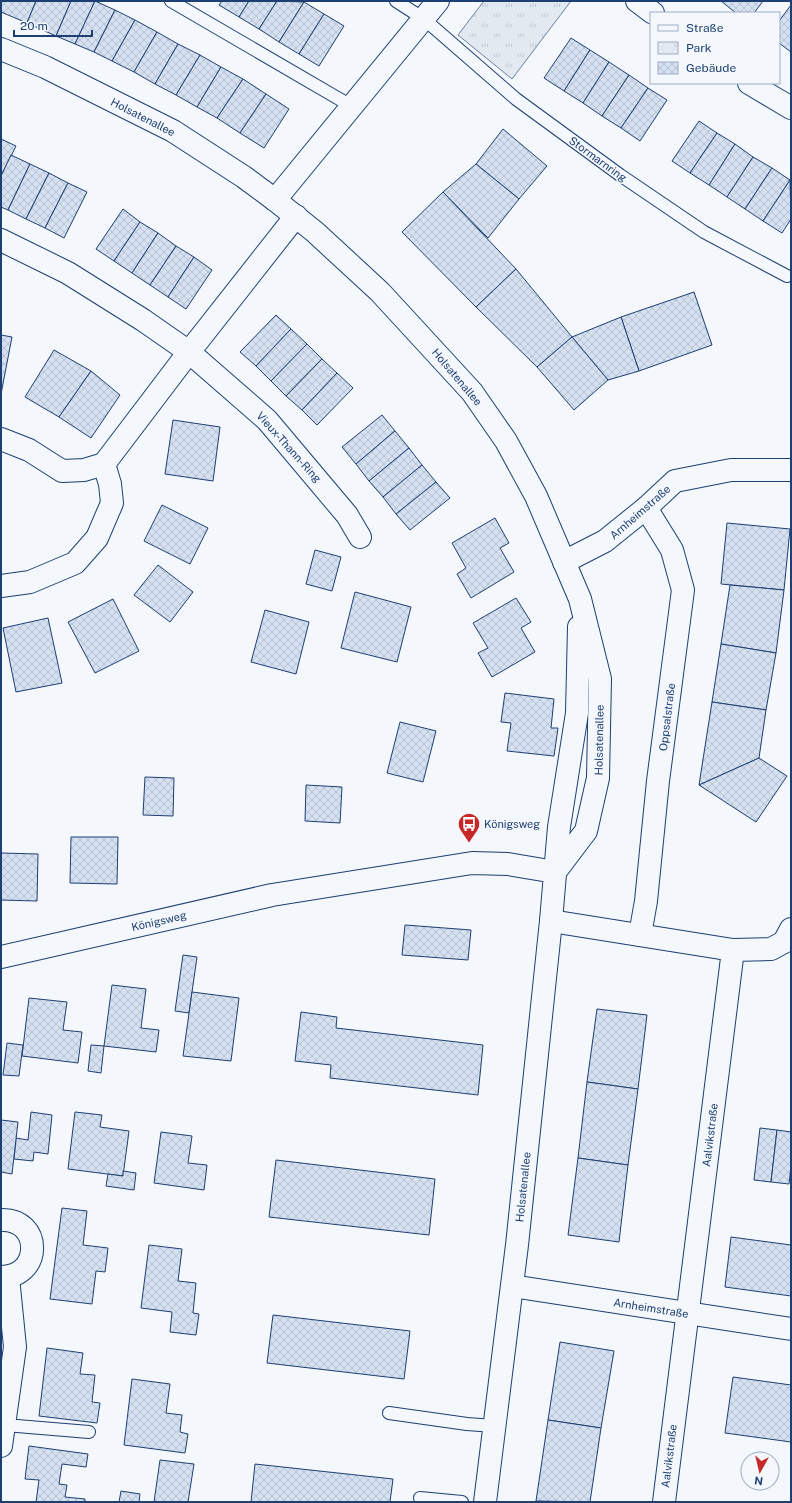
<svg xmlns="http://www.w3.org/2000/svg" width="792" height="1503" font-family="'Public Sans',sans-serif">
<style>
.park{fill:url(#park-tufts);stroke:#687fa3}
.building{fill:url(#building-cross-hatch);stroke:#1d3f73}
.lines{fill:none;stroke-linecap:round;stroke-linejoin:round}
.lane-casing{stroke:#1d3f73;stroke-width:14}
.street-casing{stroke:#1d3f73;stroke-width:24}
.lane{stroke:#f4f7fb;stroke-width:12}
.street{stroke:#f4f7fb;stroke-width:22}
.labels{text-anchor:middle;stroke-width:3;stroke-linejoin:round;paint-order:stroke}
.street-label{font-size:11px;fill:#1d3f73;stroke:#f4f7fb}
.poi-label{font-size:11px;fill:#1d3f73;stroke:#f4f7fb;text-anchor:start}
</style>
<defs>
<pattern id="park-tufts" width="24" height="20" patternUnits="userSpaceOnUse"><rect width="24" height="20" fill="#e3e9f0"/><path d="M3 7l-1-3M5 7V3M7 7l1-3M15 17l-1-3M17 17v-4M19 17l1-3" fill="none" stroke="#c2c9d1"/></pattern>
<pattern id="building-cross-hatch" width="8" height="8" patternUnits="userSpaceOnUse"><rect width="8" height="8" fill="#d5e0f0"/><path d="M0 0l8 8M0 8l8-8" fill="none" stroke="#b6c1d1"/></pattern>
</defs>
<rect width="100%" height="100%" fill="#f4f7fb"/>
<path class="park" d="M 484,1 L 571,1 L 512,79 L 458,35 Z"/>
<g class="building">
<path d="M 1,1 L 36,1 L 27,23 L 1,12 Z"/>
<path d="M 36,1 L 71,1 L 56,36 L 27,23 Z"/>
<path d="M 71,1 L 95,1 L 75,44 L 56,36 Z"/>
<path d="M 95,1 L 115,10 L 94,52 L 75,44 Z"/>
<path d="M 222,1 L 249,1 L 239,17 L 219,5 Z"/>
<path d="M 249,1 L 277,1 L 259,29 L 239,17 Z"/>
<path d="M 277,1 L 304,2 L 279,42 L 259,29 Z"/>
<path d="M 721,1 L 763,1 L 754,13 L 736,13 Z"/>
<path d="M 304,2 L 324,14 L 299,54 L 279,42 Z"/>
<path d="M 791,5 L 791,52 L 779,43 L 779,21 Z"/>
<path d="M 115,10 L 135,20 L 112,61 L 94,52 Z"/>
<path d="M 324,14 L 344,26 L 319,66 L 299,54 Z"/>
<path d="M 135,20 L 157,32 L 134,72 L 112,61 Z"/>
<path d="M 157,32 L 178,44 L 155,84 L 134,72 Z"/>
<path d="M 571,38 L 590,50 L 564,91 L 544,78 Z"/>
<path d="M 178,44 L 200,55 L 176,95 L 155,84 Z"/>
<path d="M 590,50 L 609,62 L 583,103 L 564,91 Z"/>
<path d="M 200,55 L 221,67 L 197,107 L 176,95 Z"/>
<path d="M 609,62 L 629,75 L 602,116 L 583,103 Z"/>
<path d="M 221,67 L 243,79 L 217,118 L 197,107 Z"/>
<path d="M 629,75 L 648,88 L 621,128 L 602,116 Z"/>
<path d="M 243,79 L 266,94 L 240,133 L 217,118 Z"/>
<path d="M 648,88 L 667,100 L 640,141 L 621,128 Z"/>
<path d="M 266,94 L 289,109 L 264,148 L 240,133 Z"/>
<path d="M 699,121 L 717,133 L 690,173 L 672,161 Z"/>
<path d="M 503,129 L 547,166 L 519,199 L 476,164 Z"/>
<path d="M 717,133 L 735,144 L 709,185 L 690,173 Z"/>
<path d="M 1,139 L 16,146 L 1,176 Z"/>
<path d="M 735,144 L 753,157 L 727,197 L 709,185 Z"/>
<path d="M 11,155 L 30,164 L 8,210 L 1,207 L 1,176 Z"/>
<path d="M 753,157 L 772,168 L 745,209 L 727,197 Z"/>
<path d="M 30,164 L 49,173 L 26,219 L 8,210 Z"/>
<path d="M 476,164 L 519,199 L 488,238 L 443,192 Z"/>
<path d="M 772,168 L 790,180 L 763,221 L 745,209 Z"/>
<path d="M 49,173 L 68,183 L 45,228 L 26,219 Z"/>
<path d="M 790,180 L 791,219 L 782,233 L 763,221 Z"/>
<path d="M 68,183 L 87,192 L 64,238 L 45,228 Z"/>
<path d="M 443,192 L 516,269 L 476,307 L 402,232 Z"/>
<path d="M 123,209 L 140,222 L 114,261 L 96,249 Z"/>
<path d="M 140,222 L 158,233 L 132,273 L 114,261 Z"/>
<path d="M 158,233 L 176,246 L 150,285 L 132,273 Z"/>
<path d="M 176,246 L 194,257 L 168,297 L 150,285 Z"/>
<path d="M 194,257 L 212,270 L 186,309 L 168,297 Z"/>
<path d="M 516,269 L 572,337 L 537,367 L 476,307 Z"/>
<path d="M 694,292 L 712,345 L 639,371 L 621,317 Z"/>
<path d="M 276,315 L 291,329 L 256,366 L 240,352 Z"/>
<path d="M 621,317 L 639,371 L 608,380 L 572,337 Z"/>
<path d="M 291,329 L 307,344 L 271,381 L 256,366 Z"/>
<path d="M 1,335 L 12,337 L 1,394 Z"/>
<path d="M 572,337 L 608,380 L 574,410 L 537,367 Z"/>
<path d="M 307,344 L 322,359 L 286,396 L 271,381 Z"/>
<path d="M 54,350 L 91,371 L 59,417 L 25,397 Z"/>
<path d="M 322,359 L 337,373 L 302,410 L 286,396 Z"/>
<path d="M 91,371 L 120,395 L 91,438 L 59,417 Z"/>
<path d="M 337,373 L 353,388 L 317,425 L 302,410 Z"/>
<path d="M 382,415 L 395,431 L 356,464 L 342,447 Z"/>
<path d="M 173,420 L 220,427 L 213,481 L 165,474 Z"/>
<path d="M 395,431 L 409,448 L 369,481 L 356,464 Z"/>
<path d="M 409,448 L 422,465 L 383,497 L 369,481 Z"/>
<path d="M 422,465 L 436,482 L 396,514 L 383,497 Z"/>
<path d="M 436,482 L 450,498 L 410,530 L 396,514 Z"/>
<path d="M 162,505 L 208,528 L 190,564 L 144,541 Z"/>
<path d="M 495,518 L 509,543 L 500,548 L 514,572 L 471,598 L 457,574 L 466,568 L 452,543 Z"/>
<path d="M 727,523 L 790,529 L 784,590 L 721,584 Z"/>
<path d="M 315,550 L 341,557 L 332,591 L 306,584 Z"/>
<path d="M 158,565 L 193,592 L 170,622 L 134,595 Z"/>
<path d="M 730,585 L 784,590 L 776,653 L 721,644 Z"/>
<path d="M 355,592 L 411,607 L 397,662 L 341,648 Z"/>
<path d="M 516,598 L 531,622 L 521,628 L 535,652 L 492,677 L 478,653 L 488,648 L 473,623 Z"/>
<path d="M 113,599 L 139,651 L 95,673 L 68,622 Z"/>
<path d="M 265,610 L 309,622 L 296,674 L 251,662 Z"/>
<path d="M 48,618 L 62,683 L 16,692 L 3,628 Z"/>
<path d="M 721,644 L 776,653 L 766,710 L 712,702 Z"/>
<path d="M 505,693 L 554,699 L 551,728 L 558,728 L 554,756 L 507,751 L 511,723 L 501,722 Z"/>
<path d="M 712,702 L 766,710 L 759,758 L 699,785 Z"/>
<path d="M 400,722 L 436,731 L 423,782 L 387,773 Z"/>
<path d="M 759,758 L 787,776 L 756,822 L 699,785 Z"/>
<path d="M 145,777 L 174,778 L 173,816 L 143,815 Z"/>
<path d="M 306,785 L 342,787 L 340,823 L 305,821 Z"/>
<path d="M 71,837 L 118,837 L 117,884 L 70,883 Z"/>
<path d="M 1,853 L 38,854 L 37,901 L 1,900 Z"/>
<path d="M 405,925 L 471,930 L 468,960 L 402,955 Z"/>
<path d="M 183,955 L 197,957 L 189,1013 L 175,1011 Z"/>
<path d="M 112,985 L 146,989 L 141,1028 L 159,1030 L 156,1052 L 104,1046 Z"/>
<path d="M 192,992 L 239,998 L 231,1061 L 183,1056 Z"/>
<path d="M 29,998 L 67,1002 L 63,1030 L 82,1032 L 78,1063 L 22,1056 Z"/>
<path d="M 597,1009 L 647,1015 L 638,1089 L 587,1082 Z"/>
<path d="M 301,1012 L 337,1017 L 336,1028 L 483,1045 L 478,1095 L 330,1078 L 331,1065 L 295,1061 Z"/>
<path d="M 7,1043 L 23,1045 L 19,1076 L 3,1075 Z"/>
<path d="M 91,1045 L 104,1046 L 101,1073 L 88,1071 Z"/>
<path d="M 587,1082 L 638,1089 L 628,1165 L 578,1158 Z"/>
<path d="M 31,1112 L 52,1115 L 48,1154 L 34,1152 L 33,1161 L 14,1159 L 16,1138 L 28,1140 Z"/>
<path d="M 75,1112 L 102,1115 L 100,1127 L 129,1131 L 123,1176 L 68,1169 Z"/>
<path d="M 1,1120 L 18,1122 L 12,1174 L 1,1172 Z"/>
<path d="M 760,1128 L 777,1130 L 771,1182 L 754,1180 Z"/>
<path d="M 777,1130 L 791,1132 L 791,1166 L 789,1184 L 771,1182 Z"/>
<path d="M 161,1132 L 192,1136 L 188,1163 L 207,1165 L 204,1190 L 154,1183 Z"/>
<path d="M 578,1158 L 628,1165 L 619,1242 L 568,1235 Z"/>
<path d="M 276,1160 L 435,1179 L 429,1235 L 269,1217 Z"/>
<path d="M 123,1171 L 136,1173 L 134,1190 L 106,1186 L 108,1174 L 123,1176 Z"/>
<path d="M 62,1208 L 87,1211 L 83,1245 L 108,1248 L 105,1272 L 96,1271 L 92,1304 L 50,1299 Z"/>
<path d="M 731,1237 L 791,1245 L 791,1296 L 725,1287 Z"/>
<path d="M 149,1245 L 182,1249 L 178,1281 L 196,1283 L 193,1313 L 199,1314 L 196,1335 L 170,1332 L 172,1312 L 141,1308 Z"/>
<path d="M 273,1315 L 410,1331 L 404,1379 L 267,1363 Z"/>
<path d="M 560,1342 L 614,1351 L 601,1428 L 548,1420 Z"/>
<path d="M 47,1348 L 83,1353 L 80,1374 L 95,1375 L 92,1402 L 100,1403 L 97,1423 L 39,1416 Z"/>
<path d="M 733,1377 L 791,1385 L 791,1442 L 725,1433 Z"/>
<path d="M 132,1379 L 170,1384 L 166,1413 L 182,1415 L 180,1432 L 188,1434 L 185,1453 L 124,1445 Z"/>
<path d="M 548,1420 L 601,1428 L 590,1502 L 536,1501 Z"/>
<path d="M 29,1446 L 88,1454 L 86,1467 L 62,1464 L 59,1484 L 67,1485 L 65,1497 L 85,1499 L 85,1502 L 36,1502 L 39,1480 L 25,1479 Z"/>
<path d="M 160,1460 L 194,1464 L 188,1502 L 154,1502 Z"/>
<path d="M 255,1464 L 393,1479 L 390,1502 L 251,1502 Z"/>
<path d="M 121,1491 L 140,1494 L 139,1502 L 119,1502 Z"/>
</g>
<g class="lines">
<g class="lane-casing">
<g id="lane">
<path d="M 171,1 L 353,107"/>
<path d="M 396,1 L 424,19 L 516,99 L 620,175 L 704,232 L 787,276"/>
<path d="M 389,1413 L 467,1424 L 494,1426"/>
<path d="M 5,1425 L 89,1432"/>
<path d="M 420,1498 L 462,1502"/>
</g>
</g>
<g class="street-casing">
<g id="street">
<path d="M 637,1 L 653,13"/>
<path d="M 1,49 L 45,67 L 173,131 L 244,177 L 275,200 L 315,232 L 380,292 L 472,392 L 506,441 L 536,496 L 580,599 L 600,679 L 598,778 L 586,831 L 555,872"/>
<path d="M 749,83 L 791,108"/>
<path d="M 275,200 L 438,1"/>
<path d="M 1,240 L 68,273 L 143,320 L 189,352 L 267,420 L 347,515 L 360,537"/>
<path d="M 1,439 L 29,450 L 62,471 L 84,470 L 104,464 L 110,484 L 112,503 L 97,538 L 75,563 L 30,582 L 1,586"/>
<path d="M 104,464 L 189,352 L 296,216"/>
<path d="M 564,562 L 605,541 L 646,508 L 675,481 L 731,470 L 791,470"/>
<path d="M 551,921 L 733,950 L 664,1502"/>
<path d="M 640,935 L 646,901 L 658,781 L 683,590 L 672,550 L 646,508"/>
<path d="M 733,950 L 771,949 L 784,942 L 791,929"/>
<path d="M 1,957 L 272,895 L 472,863 L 508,864 L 555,872"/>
<path d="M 1,1220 C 42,1218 43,1277 1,1277"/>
<path d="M 512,1286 L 791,1329"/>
<path d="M 1,1446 L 15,1347 L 8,1277"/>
<path d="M 485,1502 L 517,1245 L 551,921 L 559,827 L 577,713 L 579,627"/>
</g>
</g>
<use href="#lane" class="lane"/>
<use href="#street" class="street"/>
</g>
<defs>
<g id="bus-pin" transform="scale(1.15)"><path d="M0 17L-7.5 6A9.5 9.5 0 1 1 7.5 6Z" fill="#c62828" stroke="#f4f7fb"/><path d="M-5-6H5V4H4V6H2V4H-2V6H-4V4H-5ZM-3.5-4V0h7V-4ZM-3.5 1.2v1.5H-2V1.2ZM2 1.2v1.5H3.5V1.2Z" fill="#fff"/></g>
</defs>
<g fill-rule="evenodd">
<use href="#bus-pin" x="469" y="824"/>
</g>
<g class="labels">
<g class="street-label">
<text transform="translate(143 117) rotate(27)" y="4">Holsatenallee</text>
<text transform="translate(598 159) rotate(36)" y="4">Stormarnring</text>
<text transform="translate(457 377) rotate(50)" y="4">Holsatenallee</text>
<text transform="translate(289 447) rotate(48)" y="4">Vieux-Thann-Ring</text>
<text transform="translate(640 512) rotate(-41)" y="4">Arnheimstraße</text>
<text transform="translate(667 717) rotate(-83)" y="4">Oppsalstraße</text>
<text transform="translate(599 740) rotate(-89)" y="4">Holsatenallee</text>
<text transform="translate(159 921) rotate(-13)" y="4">Königsweg</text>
<text transform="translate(710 1135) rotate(-83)" y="4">Aalvikstraße</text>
<text transform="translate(523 1187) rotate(-84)" y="4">Holsatenallee</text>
<text transform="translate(651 1308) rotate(9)" y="4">Arnheimstraße</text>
<text transform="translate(669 1456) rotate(-83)" y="4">Aalvikstraße</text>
</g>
<g class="poi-label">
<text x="484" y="828">Königsweg</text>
</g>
</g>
<rect width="792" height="1503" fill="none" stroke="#1d3f73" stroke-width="4"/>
<rect x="650" y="12" width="130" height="72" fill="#f4f7fb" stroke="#9eadc5"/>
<rect x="658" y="25" width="20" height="6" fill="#f4f7fb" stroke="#9eadc5"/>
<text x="686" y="32" font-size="12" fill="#1d3f73">Straße</text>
<rect x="658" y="42" width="20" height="12" fill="url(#park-tufts)" stroke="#9eadc5"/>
<text x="686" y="52" font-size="12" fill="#1d3f73">Park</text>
<rect x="658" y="62" width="20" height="12" fill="url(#building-cross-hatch)" stroke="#9eadc5"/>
<text x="686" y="72" font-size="12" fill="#1d3f73">Gebäude</text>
<g transform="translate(760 1471) rotate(188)"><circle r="19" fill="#f4f7fb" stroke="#9eadc5"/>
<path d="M0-3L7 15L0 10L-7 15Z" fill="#c62828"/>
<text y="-6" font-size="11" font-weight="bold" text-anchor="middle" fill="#1d3f73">N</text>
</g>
<path d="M14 30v6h78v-6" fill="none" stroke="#1d3f73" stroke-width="2"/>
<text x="20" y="30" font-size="12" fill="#1d3f73" stroke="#f4f7fb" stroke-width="3" paint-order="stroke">20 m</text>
</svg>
